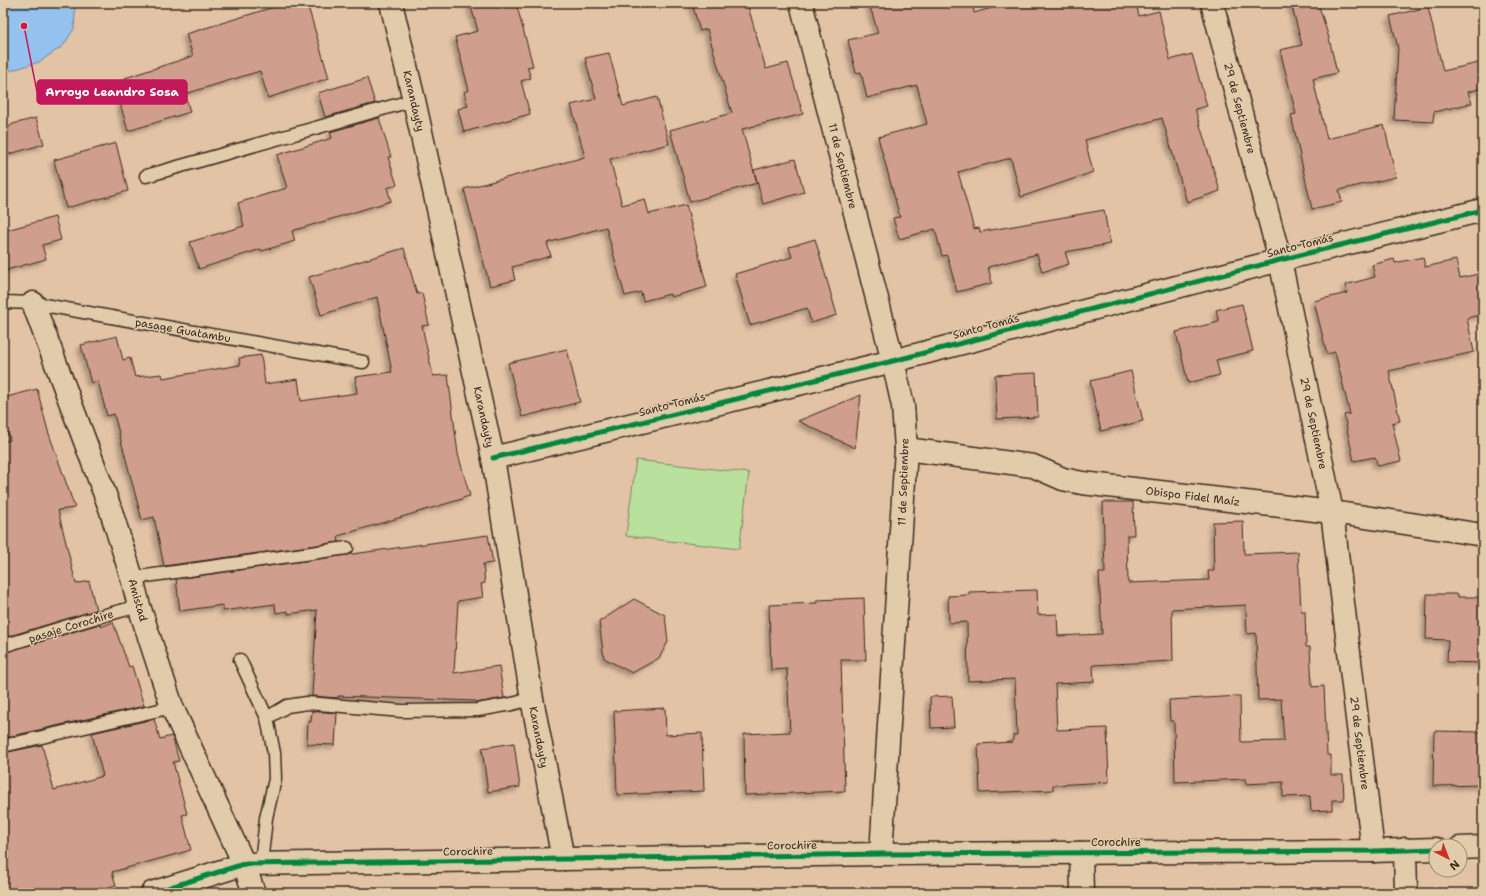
<svg xmlns="http://www.w3.org/2000/svg" width="1486" height="896" font-family="'Shantell Sans',sans-serif">
<style>
.green{fill:#b9e19d;stroke:#7a865e}
.water{fill:#94c1ee;stroke:#70859b}
.building{fill:#d09e8c;stroke:#3b2a1e;filter:url(#shadow)}
.lines{fill:none;stroke-linecap:round;stroke-linejoin:round}
.lane-casing{stroke:#3b2a1e;stroke-width:15}
.street-casing{stroke:#3b2a1e;stroke-width:25}
.lane{stroke:#e1cbaa;stroke-width:12}
.street{stroke:#e1cbaa;stroke-width:22}
.cycleway-casing{stroke:#e1cbaa;stroke-width:8}
.cycleway{stroke:#00873e;stroke-width:5}
.labels{text-anchor:middle;stroke-width:3;stroke-linejoin:round;paint-order:stroke}
.street-label{font-size:11px;fill:#3b2a1e;stroke:#e1cbaa}
.leader{fill:none;stroke:#c2185b;stroke-width:1.5}
.callout-dot{fill:#c2185b;stroke:#e1cbaa;stroke-width:1.5}
.callout{fill:#c2185b;stroke:#c2185b;stroke-width:1.5}
.callout-label{font-size:12px;text-anchor:middle;font-weight:bold;fill:#fff}
</style>
<defs>
<filter id="shadow"><feDropShadow dx="-3.5" dy="3.5" stdDeviation="2" flood-color="#0004"/></filter>
</defs>
<rect width="100%" height="100%" fill="#e3c3a6"/>
<filter id="ink" filterUnits="userSpaceOnUse"><feTurbulence type="fractalNoise" baseFrequency=".025" numOctaves="2"/><feDisplacementMap in="SourceGraphic" scale="8" xChannelSelector="R" yChannelSelector="G"/><feConvolveMatrix kernelMatrix="1 2 1 2 8 2 1 2 1" color-interpolation-filters="sRGB"/></filter>
<g filter="url(#ink)">
<path class="green" d="M 636,460 L 749,473 L 739,549 L 626,536 Z"/>
<path class="water" d="M 3,3 L 74,3 L 75,13 L 74,29 L 63,46 L 39,62 L 3,73 Z"/>
<g class="building">
<path d="M 287,3 L 307,3 L 329,78 L 268,98 L 260,71 L 185,94 L 190,112 L 128,131 L 120,103 L 131,99 L 125,78 L 193,56 L 186,34 Z"/>
<path d="M 470,3 L 516,3 L 533,66 L 527,67 L 531,78 L 521,81 L 530,114 L 464,132 L 458,109 L 468,106 L 464,92 L 469,90 L 455,37 L 478,31 Z"/>
<path d="M 692,3 L 747,3 L 766,69 L 788,63 L 803,114 L 742,129 L 757,183 L 690,202 L 670,130 L 732,113 L 707,29 L 700,31 Z"/>
<path d="M 869,3 L 973,3 L 974,13 L 1009,3 L 1136,3 L 1139,16 L 1159,11 L 1170,60 L 1192,54 L 1207,106 L 1195,109 L 1220,191 L 1187,202 L 1162,118 L 1085,140 L 1093,172 L 1021,197 L 1011,158 L 958,172 L 974,229 L 979,228 L 980,232 L 1104,210 L 1110,244 L 1065,252 L 1069,264 L 1042,272 L 1037,254 L 988,267 L 992,283 L 957,292 L 947,255 L 942,256 L 935,229 L 899,239 L 893,218 L 900,217 L 878,137 L 927,124 L 917,85 L 867,98 L 861,72 L 856,73 L 848,40 L 878,33 Z"/>
<path d="M 1291,3 L 1318,3 L 1329,38 L 1337,73 L 1313,79 L 1327,139 L 1384,125 L 1396,177 L 1339,190 L 1342,202 L 1312,209 L 1291,115 L 1296,114 L 1280,50 L 1302,45 Z"/>
<path d="M 1428,7 L 1443,71 L 1483,62 L 1483,88 L 1468,92 L 1472,103 L 1434,112 L 1433,122 L 1394,120 L 1398,48 L 1390,16 Z"/>
<path d="M 609,53 L 623,106 L 657,97 L 669,144 L 610,159 L 622,205 L 645,199 L 649,214 L 686,205 L 707,287 L 671,297 L 670,294 L 643,301 L 641,292 L 625,296 L 606,227 L 547,243 L 551,256 L 512,267 L 515,280 L 490,286 L 464,189 L 585,157 L 571,105 L 596,99 L 585,58 Z"/>
<path d="M 367,78 L 375,103 L 325,117 L 318,93 Z"/>
<path d="M 36,118 L 44,144 L 3,156 L 3,132 L 13,124 Z"/>
<path d="M 379,118 L 391,157 L 388,157 L 397,185 L 387,188 L 391,201 L 292,231 L 295,241 L 262,251 L 261,249 L 199,269 L 190,242 L 244,226 L 238,203 L 287,188 L 277,155 L 332,138 L 330,132 Z"/>
<path d="M 116,143 L 128,191 L 66,208 L 54,160 Z"/>
<path d="M 795,159 L 804,192 L 763,204 L 754,170 Z"/>
<path d="M 55,217 L 61,240 L 42,245 L 46,259 L 3,271 L 3,231 Z"/>
<path d="M 815,239 L 837,315 L 811,323 L 807,308 L 750,325 L 735,274 L 792,257 L 789,247 Z"/>
<path d="M 404,248 L 417,294 L 422,293 L 429,325 L 422,326 L 433,376 L 448,375 L 458,454 L 470,496 L 462,498 L 462,499 L 338,536 L 339,542 L 164,566 L 154,517 L 142,520 L 114,414 L 107,416 L 98,381 L 91,383 L 81,345 L 117,336 L 123,360 L 130,358 L 135,377 L 162,374 L 163,378 L 240,365 L 239,358 L 261,355 L 265,384 L 298,379 L 301,401 L 357,393 L 355,377 L 392,372 L 377,297 L 321,315 L 309,277 Z"/>
<path d="M 1423,257 L 1425,267 L 1456,260 L 1460,278 L 1483,273 L 1483,314 L 1467,318 L 1474,352 L 1389,371 L 1400,421 L 1392,423 L 1401,461 L 1378,466 L 1375,457 L 1354,461 L 1344,415 L 1350,414 L 1335,352 L 1327,354 L 1314,301 L 1347,293 L 1345,285 L 1375,277 L 1372,265 L 1394,259 L 1395,263 Z"/>
<path d="M 1242,304 L 1253,351 L 1216,360 L 1220,375 L 1188,383 L 1176,332 L 1219,322 L 1216,310 Z"/>
<path d="M 567,349 L 580,402 L 522,417 L 508,363 Z"/>
<path d="M 1131,371 L 1143,421 L 1101,431 L 1090,381 Z"/>
<path d="M 1036,373 L 1038,417 L 997,419 L 995,375 Z"/>
<path d="M 37,389 L 48,431 L 75,508 L 58,510 L 76,584 L 89,581 L 96,610 L 3,638 L 3,442 L 10,440 L 3,414 L 3,398 Z"/>
<path d="M 861,395 L 855,448 L 798,421 Z"/>
<path d="M 1103,502 L 1133,502 L 1134,535 L 1127,535 L 1128,583 L 1209,580 L 1208,571 L 1214,571 L 1213,522 L 1243,521 L 1244,554 L 1298,552 L 1301,611 L 1305,611 L 1306,647 L 1310,647 L 1312,687 L 1324,686 L 1327,755 L 1331,755 L 1331,775 L 1343,775 L 1344,800 L 1332,800 L 1332,810 L 1311,811 L 1310,796 L 1283,797 L 1283,782 L 1246,784 L 1246,779 L 1175,782 L 1174,721 L 1170,721 L 1169,700 L 1240,696 L 1241,742 L 1284,741 L 1281,699 L 1258,700 L 1256,633 L 1247,634 L 1246,605 L 1172,609 L 1173,661 L 1093,665 L 1094,682 L 1055,684 L 1057,730 L 1107,728 L 1109,782 L 1053,785 L 1053,790 L 980,793 L 978,744 L 1013,742 L 1013,735 L 1017,735 L 1015,679 L 968,681 L 967,622 L 949,623 L 948,596 L 969,595 L 969,592 L 1037,590 L 1038,615 L 1057,614 L 1058,636 L 1102,634 L 1099,573 L 1105,573 Z"/>
<path d="M 488,535 L 493,563 L 483,564 L 485,583 L 481,584 L 483,597 L 458,601 L 454,673 L 499,666 L 504,698 L 476,703 L 476,701 L 338,696 L 338,698 L 312,696 L 317,610 L 288,614 L 288,611 L 276,613 L 275,604 L 223,611 L 223,605 L 180,611 L 176,579 Z"/>
<path d="M 1427,594 L 1458,594 L 1458,597 L 1483,597 L 1483,663 L 1447,662 L 1448,640 L 1426,639 Z"/>
<path d="M 864,598 L 866,660 L 841,660 L 845,791 L 745,795 L 744,734 L 790,732 L 787,669 L 771,670 L 769,605 L 817,603 L 817,600 Z"/>
<path d="M 634,599 L 665,615 L 668,642 L 659,658 L 632,673 L 604,658 L 599,622 Z"/>
<path d="M 113,622 L 129,667 L 132,666 L 144,706 L 3,738 L 3,653 L 89,627 L 100,624 L 101,627 Z"/>
<path d="M 952,696 L 954,727 L 931,728 L 930,697 Z"/>
<path d="M 665,708 L 666,735 L 702,733 L 704,791 L 617,795 L 614,711 Z"/>
<path d="M 312,711 L 337,713 L 335,745 L 307,744 L 308,722 L 311,722 Z"/>
<path d="M 154,719 L 160,739 L 172,736 L 173,739 L 179,761 L 173,762 L 187,814 L 182,815 L 191,850 L 112,872 L 116,885 L 86,893 L 3,893 L 3,753 L 42,745 L 54,790 L 103,776 L 92,733 Z"/>
<path d="M 1434,731 L 1483,732 L 1483,785 L 1433,786 Z"/>
<path d="M 514,743 L 520,787 L 488,792 L 482,748 Z"/>
</g>
<g class="lines">
<g class="lane-casing">
<g id="lane">
<path d="M 146,176 L 414,100"/>
<path d="M 3,302 L 33,303 L 363,362"/>
<path d="M 132,578 L 347,548"/>
<path d="M 3,646 L 87,620 L 139,606"/>
<path d="M 240,660 L 267,718 L 274,753 L 275,779 L 266,818 L 261,864"/>
<path d="M 267,718 L 287,706 L 307,703 L 402,711 L 478,710 L 512,704 L 532,699"/>
<path d="M 3,746 L 172,707"/>
</g>
</g>
<g class="street-casing">
<g id="street">
<path d="M 391,3 L 414,100 L 493,458 L 532,699 L 563,859"/>
<path d="M 801,3 L 893,361 L 903,406 L 906,449 L 881,854"/>
<path d="M 1212,3 L 1280,260 L 1332,512 L 1373,851"/>
<path d="M 33,303 L 110,508 L 132,578 L 139,606 L 172,707 L 244,864 L 254,893"/>
<path d="M 906,449 L 1033,466 L 1063,479 L 1082,483 L 1332,512 L 1483,535"/>
<path d="M 493,458 L 893,361 L 1280,260 L 1483,210"/>
<path d="M 1460,848 L 1483,847"/>
<path d="M 1405,849 L 1406,893"/>
<path d="M 1081,853 L 1082,893"/>
<path d="M 152,893 L 244,864 L 881,854 L 1373,851 L 1436,849"/>
</g>
</g>
<use href="#lane" class="lane"/>
<use href="#street" class="street"/>
<g class="cycleway-casing">
<g id="cycleway">
<path d="M 493,458 L 893,361 L 1280,260 L 1483,210"/>
<path d="M 152,893 L 244,864 L 881,854 L 1373,851 L 1436,849"/>
</g>
</g>
<use href="#cycleway" class="cycleway"/>
</g>
</g>
<g class="labels">
<g class="street-label">
<text transform="translate(414 101) rotate(77)" y="4">Karandayty</text>
<text transform="translate(1240 108) rotate(75)" y="4">29 de Septiembre</text>
<text transform="translate(843 166) rotate(76)" y="4">11 de Septiembre</text>
<text transform="translate(1300 245) rotate(-14)" y="4">Santo Tomás</text>
<text transform="translate(986 326) rotate(-15)" y="4">Santo Tomás</text>
<text transform="translate(183 330) rotate(10)" y="4">pasage Guatambu</text>
<text transform="translate(672 404) rotate(-14)" y="4">Santo Tomás</text>
<text transform="translate(484 417) rotate(78)" y="4">Karandayty</text>
<text transform="translate(1314 423) rotate(78)" y="4">29 de Septiembre</text>
<text transform="translate(903 482) rotate(-88)" y="4">11 de Septiembre</text>
<text transform="translate(1193 496) rotate(7)" y="4">Obispo Fidel Maíz</text>
<text transform="translate(138 600) rotate(74)" y="4">Amistad</text>
<text transform="translate(71 626) rotate(-17)" y="4">pasaje Corochire</text>
<text transform="translate(539 737) rotate(79)" y="4">Karandayty</text>
<text transform="translate(1360 743) rotate(83)" y="4">29 de Septiembre</text>
<text x="1116" y="846">Corochire</text>
<text transform="translate(792 845) rotate(-1)" y="4">Corochire</text>
<text transform="translate(468 851) rotate(-1)" y="4">Corochire</text>
</g>
</g>
<path class="leader" d="M24 26L37 92"/>
<circle class="callout-dot" cx="24" cy="26" r="4"/>
<rect class="callout" x="37" y="80" width="150" height="24" rx="4"/>
<g class="callout-label">
<text x="112" y="96">Arroyo Leandro Sosa</text>
</g>
<rect width="1486" height="896" fill="none" stroke="#e1cbaa" stroke-width="16"/>
<rect x="8" y="8" width="1470" height="880" fill="none" stroke="#3b2a1e" stroke-width="1.5" filter="url(#ink)"/>
<g transform="translate(1448 858) rotate(138)"><circle r="19" fill="#e1cbaa" stroke="#9f8b72"/>
<path d="M0-3L7 15L0 10L-7 15Z" fill="#c8321e"/>
<text y="-6" font-size="11" font-weight="bold" text-anchor="middle" fill="#3b2a1e">N</text>
</g>
</svg>
